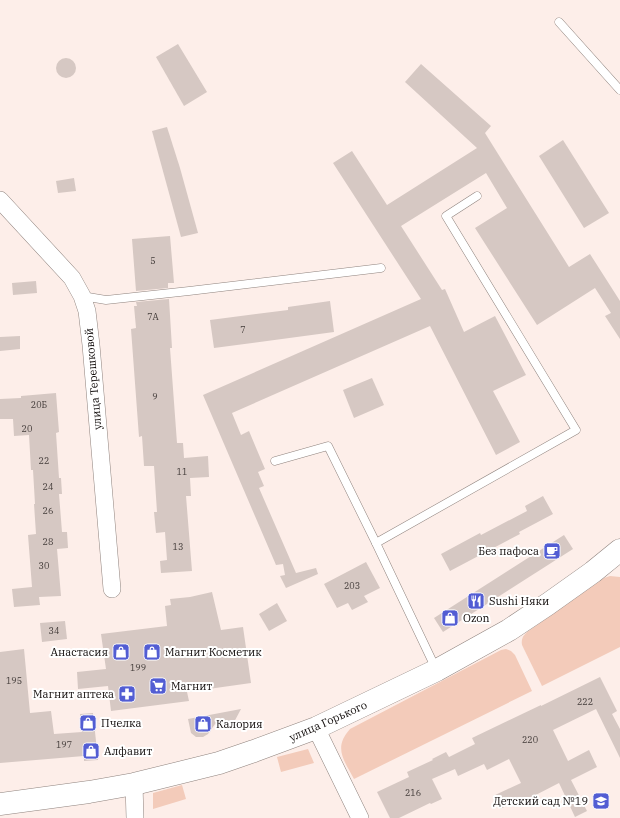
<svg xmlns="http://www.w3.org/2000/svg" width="620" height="818" font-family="'IBM Plex Serif',serif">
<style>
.green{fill:#f3cbba}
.building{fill:#d6c8c3}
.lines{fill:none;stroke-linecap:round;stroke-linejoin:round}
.service-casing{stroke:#8f837e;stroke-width:9}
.minor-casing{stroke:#8f837e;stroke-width:18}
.secondary-casing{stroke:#8f837e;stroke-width:23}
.service{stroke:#fff;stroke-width:8}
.minor{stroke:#fff;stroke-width:17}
.secondary{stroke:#fff;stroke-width:22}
.labels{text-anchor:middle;stroke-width:4;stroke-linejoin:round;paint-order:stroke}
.number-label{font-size:9px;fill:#413a38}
.street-label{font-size:11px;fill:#0f0a09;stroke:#fff}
.poi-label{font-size:11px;fill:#0f0a09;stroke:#fff;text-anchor:start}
</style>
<rect width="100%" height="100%" fill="#fdeee9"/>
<g class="green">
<path d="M 610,576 L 620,577 L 620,647 L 542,686 L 522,645 C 521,639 523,636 527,632 L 604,578 Z"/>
<path d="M 506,649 L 511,651 L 515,655 L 532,691 L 354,779 C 344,760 333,748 350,729 L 501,650 Z"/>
<path d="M 308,749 L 314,763 L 281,772 L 277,757 Z"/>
<path d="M 182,785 L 186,799 L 153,809 L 153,793 Z"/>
</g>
<g class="building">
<path d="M 178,44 L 207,92 L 184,106 L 156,57 Z"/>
<circle cx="66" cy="68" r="10"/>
<path d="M 421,64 L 491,126 L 485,133 L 569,267 L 590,254 L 620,301 L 620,339 L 605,316 L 611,313 L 595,288 L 537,325 L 475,228 L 507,208 L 486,173 L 401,226 L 442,290 L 445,289 L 464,332 L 495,316 L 526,375 L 493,391 L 520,442 L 496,455 L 430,326 L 232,413 L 241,435 L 249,431 L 265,469 L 258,472 L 264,486 L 259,488 L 296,573 L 316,568 L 318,574 L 286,588 L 280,576 L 285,575 L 283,564 L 276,565 L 203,395 L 421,299 L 333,163 L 352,151 L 387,205 L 477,148 L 405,82 Z"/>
<path d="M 167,127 L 180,168 L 198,233 L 181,237 L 152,131 Z"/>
<path d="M 563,140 L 609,213 L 584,228 L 539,156 Z"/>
<path d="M 74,178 L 76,191 L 58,193 L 56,181 Z"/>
<path d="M 170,236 L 174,283 L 168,283 L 168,288 L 136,291 L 132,239 Z"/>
<path d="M 36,281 L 37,293 L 13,295 L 12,283 Z"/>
<path d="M 169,299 L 172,348 L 170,348 L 177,443 L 183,443 L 184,458 L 208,456 L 209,477 L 190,478 L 191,496 L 186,496 L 192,571 L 161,573 L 160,561 L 167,560 L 165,532 L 156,533 L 154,512 L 157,512 L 154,466 L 144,466 L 142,436 L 139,437 L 131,329 L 136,328 L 134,306 L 137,306 L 136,302 Z"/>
<path d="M 330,301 L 334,332 L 214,348 L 210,320 L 288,310 L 288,307 Z"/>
<path d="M 20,336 L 20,349 L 0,351 L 0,337 Z"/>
<path d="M 372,378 L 384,405 L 354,418 L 343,390 Z"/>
<path d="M 56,393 L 59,432 L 56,433 L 59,478 L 61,478 L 62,494 L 59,494 L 62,532 L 67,532 L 68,548 L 57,549 L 61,596 L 39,597 L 40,605 L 14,607 L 12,589 L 32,587 L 28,535 L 36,534 L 34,504 L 35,504 L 33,470 L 31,470 L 29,435 L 14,436 L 13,419 L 0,419 L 0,399 L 21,398 L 21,396 Z"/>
<path d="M 543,496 L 553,514 L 519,532 L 520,534 L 450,571 L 441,554 L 480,533 L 481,535 L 527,511 L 525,506 Z"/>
<path d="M 564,535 L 573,549 L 443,632 L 434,618 Z"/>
<path d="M 366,562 L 380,588 L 364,596 L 368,602 L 352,610 L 348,603 L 337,608 L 324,584 Z"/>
<path d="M 212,592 L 221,630 L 243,627 L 251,683 L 187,692 L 189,701 L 111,711 L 108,686 L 78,689 L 77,672 L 106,669 L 101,634 L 167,626 L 165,606 L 171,605 L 170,599 L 190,597 Z"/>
<path d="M 277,603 L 287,621 L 269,631 L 259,614 Z"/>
<path d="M 65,621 L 67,639 L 42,642 L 40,623 Z"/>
<path d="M 24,649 L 30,713 L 51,711 L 54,734 L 82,732 L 80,714 L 93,713 L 98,760 L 84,761 L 84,756 L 0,763 L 0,652 Z"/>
<path d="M 600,677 L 617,711 L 612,714 L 620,729 L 620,758 L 596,709 L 553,730 L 568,761 L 589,750 L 597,767 L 571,780 L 587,811 L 575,817 L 559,783 L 526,800 L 525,797 L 500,809 L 493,796 L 521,783 L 509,759 L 487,770 L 484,764 L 458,776 L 455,769 L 432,779 L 442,799 L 431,804 L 430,803 L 399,818 L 390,818 L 377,792 L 409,777 L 407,772 L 433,760 L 432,759 L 446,752 L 449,757 L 475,744 L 472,738 L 541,705 L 541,706 Z"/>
<path d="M 241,709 L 232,726 L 228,729 L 224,730 L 215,724 L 208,734 L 203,737 L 196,737 L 191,733 L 188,719 Z"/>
</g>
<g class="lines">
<g class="service-casing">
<g id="service">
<path d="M 559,22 L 620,90"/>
<path d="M 82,296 L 106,300 L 189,291 L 381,268"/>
<path d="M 275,461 L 328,446 L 376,543"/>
<path d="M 436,669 L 376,543 L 576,430 L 446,216 L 477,196"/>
</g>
</g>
<g class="minor-casing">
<g id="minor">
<path d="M 0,200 L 72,278 L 82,296 L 87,311 L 91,345 L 112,589"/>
<path d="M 316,728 L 360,818"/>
<path d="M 134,784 L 135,818"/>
</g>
</g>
<g class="secondary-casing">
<path id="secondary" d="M 0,804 L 89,792 L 134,784 L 219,763 L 254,751 L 316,728 L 437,670 L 509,630 L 548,604 L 593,572 L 620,550"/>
</g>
<use href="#service" class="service"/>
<use href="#minor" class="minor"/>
<use href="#secondary" class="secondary"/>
</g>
<defs>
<g id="cafe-square" transform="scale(0.9)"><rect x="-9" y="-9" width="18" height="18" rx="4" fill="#525dd3" stroke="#fff"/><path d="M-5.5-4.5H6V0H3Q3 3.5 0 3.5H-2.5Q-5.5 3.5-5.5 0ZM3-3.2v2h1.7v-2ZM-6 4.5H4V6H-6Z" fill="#fff"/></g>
<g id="restaurant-square" transform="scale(0.9)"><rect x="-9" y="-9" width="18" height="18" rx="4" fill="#525dd3" stroke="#fff"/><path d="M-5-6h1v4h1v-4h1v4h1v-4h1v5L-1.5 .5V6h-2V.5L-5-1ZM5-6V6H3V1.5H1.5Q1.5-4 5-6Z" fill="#fff"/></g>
<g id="shop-square" transform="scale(0.9)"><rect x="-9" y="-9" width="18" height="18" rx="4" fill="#525dd3" stroke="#fff"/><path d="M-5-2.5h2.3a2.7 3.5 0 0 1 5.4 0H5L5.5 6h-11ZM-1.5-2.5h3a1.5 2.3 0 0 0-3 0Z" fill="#fff"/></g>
<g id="supermarket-square" transform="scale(0.9)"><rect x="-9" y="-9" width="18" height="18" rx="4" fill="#525dd3" stroke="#fff"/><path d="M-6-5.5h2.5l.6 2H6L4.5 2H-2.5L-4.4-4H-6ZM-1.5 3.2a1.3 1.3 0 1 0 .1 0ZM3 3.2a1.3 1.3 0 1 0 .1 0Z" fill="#fff"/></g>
<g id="pharmacy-square" transform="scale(0.9)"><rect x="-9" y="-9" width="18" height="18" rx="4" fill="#525dd3" stroke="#fff"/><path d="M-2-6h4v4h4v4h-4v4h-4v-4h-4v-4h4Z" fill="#fff"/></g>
<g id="school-square" transform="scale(0.9)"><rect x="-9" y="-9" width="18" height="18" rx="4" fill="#525dd3" stroke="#fff"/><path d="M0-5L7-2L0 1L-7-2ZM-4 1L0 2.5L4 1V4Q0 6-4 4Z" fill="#fff"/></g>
</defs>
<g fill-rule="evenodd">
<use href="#cafe-square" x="552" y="551"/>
<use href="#restaurant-square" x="476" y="601"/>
<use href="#shop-square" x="450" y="618"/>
<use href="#shop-square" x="121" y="652"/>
<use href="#shop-square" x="152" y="652"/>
<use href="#supermarket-square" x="158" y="686"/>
<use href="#pharmacy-square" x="127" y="694"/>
<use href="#shop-square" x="88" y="723"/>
<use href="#shop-square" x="203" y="724"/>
<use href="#shop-square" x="91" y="751"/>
<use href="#school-square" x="601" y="801"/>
</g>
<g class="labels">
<g class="number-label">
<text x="153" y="264">5</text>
<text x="153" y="320">7А</text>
<text x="243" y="333">7</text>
<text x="155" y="400">9</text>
<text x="39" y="408">20Б</text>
<text x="27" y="432">20</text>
<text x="44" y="464">22</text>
<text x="182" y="475">11</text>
<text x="48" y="490">24</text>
<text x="48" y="514">26</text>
<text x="48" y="545">28</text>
<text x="178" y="550">13</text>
<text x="44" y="569">30</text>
<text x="352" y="589">203</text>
<text x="54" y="634">34</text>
<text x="138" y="671">199</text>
<text x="14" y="684">195</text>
<text x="585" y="705">222</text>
<text x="530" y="743">220</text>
<text x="64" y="748">197</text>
<text x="413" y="796">216</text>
</g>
<g class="street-label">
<text transform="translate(93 379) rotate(-95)" y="4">улица Терешковой</text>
<text transform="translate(328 721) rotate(-24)" y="4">улица Горького</text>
</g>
<g class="poi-label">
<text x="539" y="555" text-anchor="end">Без пафоса</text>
<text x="489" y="605">Sushi Няки</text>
<text x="463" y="622">Ozon</text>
<text x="108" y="656" text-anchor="end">Анастасия</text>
<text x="165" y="656">Магнит Косметик</text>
<text x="171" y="690">Магнит</text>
<text x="114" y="698" text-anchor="end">Магнит аптека</text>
<text x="101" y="727">Пчелка</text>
<text x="216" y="728">Калория</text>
<text x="104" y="755">Алфавит</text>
<text x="588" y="805" text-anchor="end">Детский сад №19</text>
</g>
</g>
</svg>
